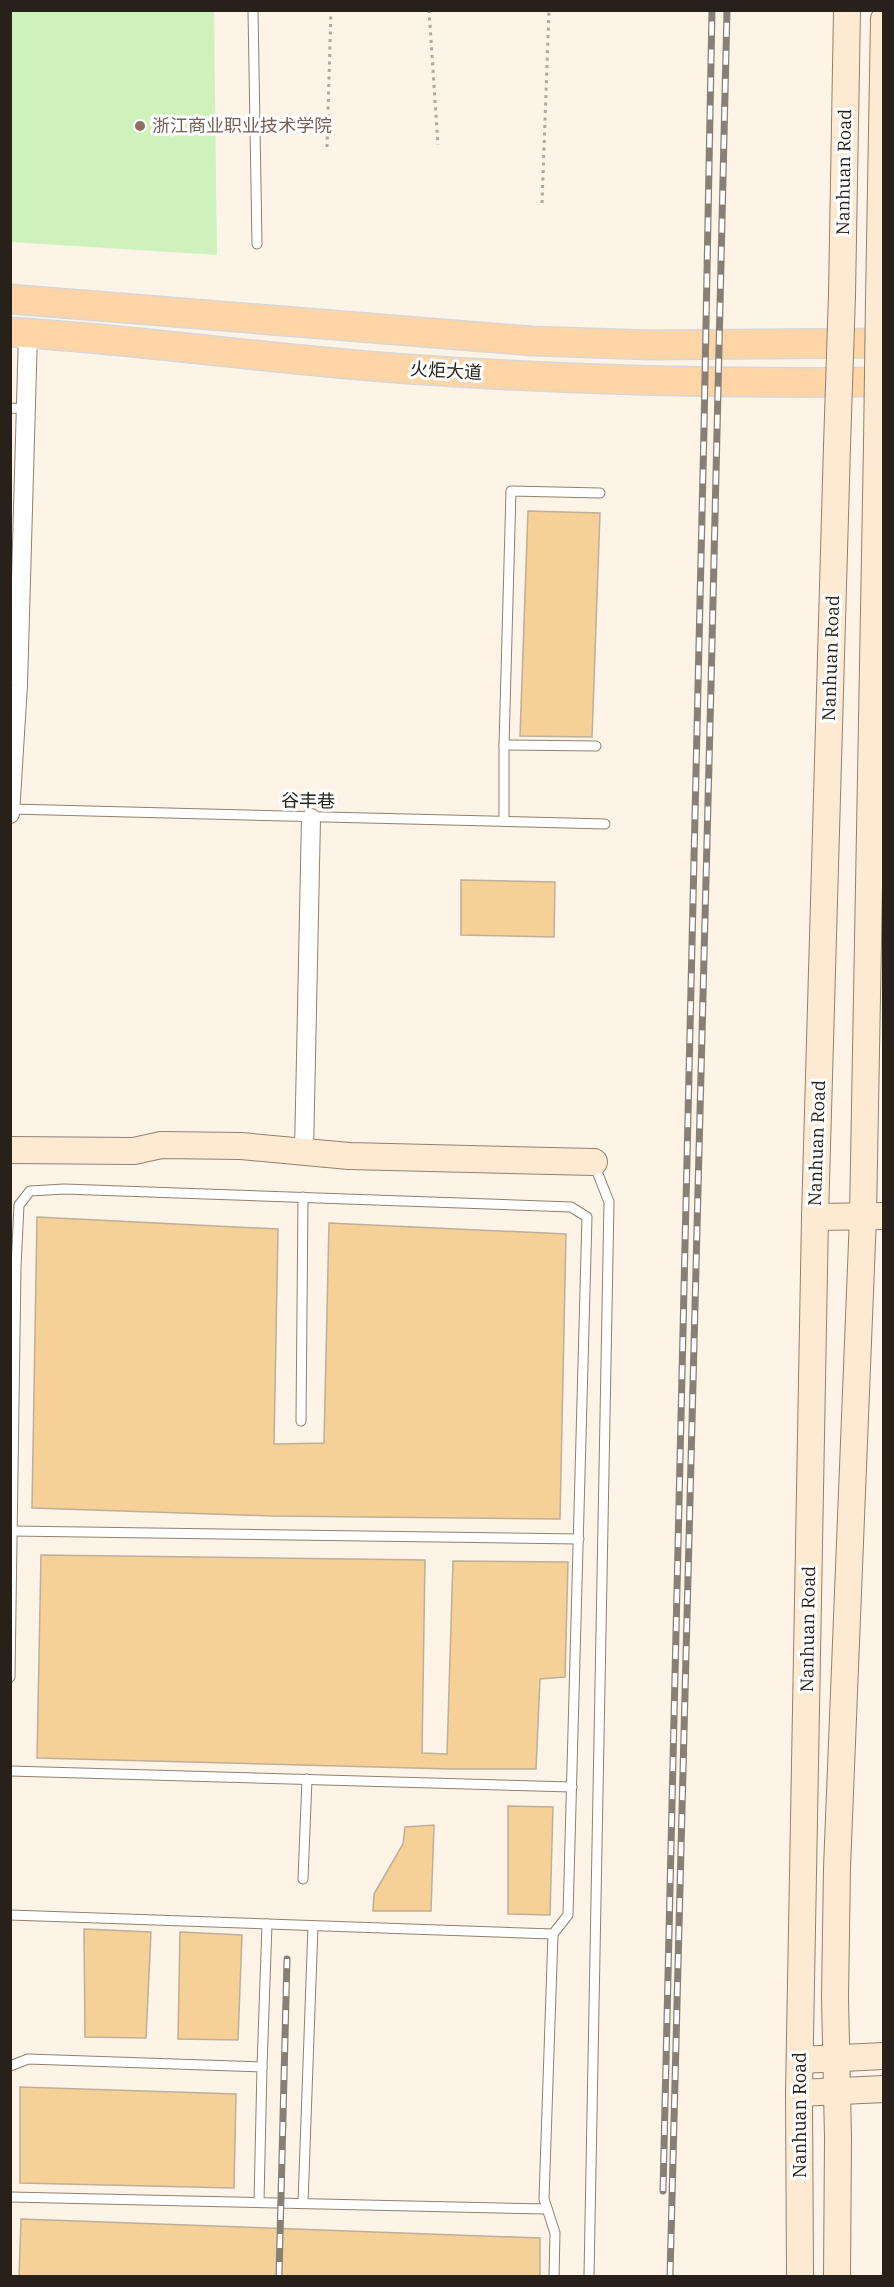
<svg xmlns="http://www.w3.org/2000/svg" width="894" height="2287" font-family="'IBM Plex Serif','Noto Sans SC',serif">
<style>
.green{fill:#cff2bc}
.building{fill:#f5d198;stroke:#bdaf99;stroke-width:1.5}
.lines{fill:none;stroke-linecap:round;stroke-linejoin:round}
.lane-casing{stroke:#91816e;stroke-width:11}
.street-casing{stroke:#91816e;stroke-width:20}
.secondary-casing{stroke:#91816e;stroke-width:28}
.primary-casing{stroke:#d8d7d6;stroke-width:31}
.path{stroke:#b1a79d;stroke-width:3;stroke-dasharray:3 4.5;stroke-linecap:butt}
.lane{stroke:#fff;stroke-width:9}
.street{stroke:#fff;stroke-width:18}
.secondary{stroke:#feead3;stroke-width:26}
.primary{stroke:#fdd5a7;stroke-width:28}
.rail-casing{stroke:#887f76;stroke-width:7}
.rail{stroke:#fff;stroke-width:4.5;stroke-dasharray:14;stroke-linecap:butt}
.secondary-bridge-casing{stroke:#91816e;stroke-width:28;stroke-linecap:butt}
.secondary-bridge{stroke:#feead3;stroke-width:26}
.education-dot{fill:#8d6e63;stroke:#fff;stroke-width:2}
.labels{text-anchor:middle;stroke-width:6;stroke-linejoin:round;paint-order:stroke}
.education-label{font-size:18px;fill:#785e54;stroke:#fff;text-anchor:start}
.street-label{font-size:18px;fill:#28211a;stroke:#fff}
</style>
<rect width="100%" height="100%" fill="#fef3e7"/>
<path class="green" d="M 10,11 L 214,11 L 217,255 L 11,242 Z"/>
<g class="building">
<path d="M 528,511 L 600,513 L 592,737 L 520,736 Z"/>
<path d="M 461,880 L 555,882 L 554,937 L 461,935 Z"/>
<path d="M 37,1217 L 278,1229 L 274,1444 L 324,1443 L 329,1223 L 566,1234 L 560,1519 L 273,1516 L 32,1508 Z"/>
<path d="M 41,1555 L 425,1560 L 422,1753 L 447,1754 L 453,1561 L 568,1562 L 565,1677 L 540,1679 L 536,1769 L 451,1769 L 37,1758 Z"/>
<path d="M 508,1806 L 553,1807 L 550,1915 L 508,1914 Z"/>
<path d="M 434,1825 L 431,1911 L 373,1911 L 374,1894 L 403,1844 L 405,1827 Z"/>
<path d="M 84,1929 L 151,1932 L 146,2038 L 85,2037 Z"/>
<path d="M 180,1932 L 242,1935 L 238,2040 L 178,2039 Z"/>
<path d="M 20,2087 L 236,2094 L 234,2188 L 20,2183 Z"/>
<path d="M 21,2219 L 540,2238 L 540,2277 L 19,2277 Z"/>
</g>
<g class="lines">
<g class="lane-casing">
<g id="lane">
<path d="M 253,10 L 257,244"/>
<path d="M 10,408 L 27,409"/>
<path d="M 504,745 L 596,746"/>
<path d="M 11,809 L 605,824"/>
<path d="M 504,821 L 504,745 L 511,491 L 600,493"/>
<path d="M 301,1421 L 303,1197"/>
<path d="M 12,1531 L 579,1539"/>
<path d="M 10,1677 L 16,1267 L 19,1205 L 30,1191 L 64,1189 L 571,1207 L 587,1217 L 568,1915 L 553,1934 L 10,1915"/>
<path d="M 10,1771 L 572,1787"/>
<path d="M 303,1879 L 307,1779"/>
<path d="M 553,1934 L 544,2199 L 555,2233 L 554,2276"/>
<path d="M 10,2066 L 28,2059 L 262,2067 L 267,1924"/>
<path d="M 10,2197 L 547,2209"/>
<path d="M 259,2201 L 262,2067"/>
<path d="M 303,2203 L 313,1926"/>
<path d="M 589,2276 L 609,1202 L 594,1164"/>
</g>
</g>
<g class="street-casing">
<g id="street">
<path d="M 10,814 L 18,685 L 28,333"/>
<path d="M 304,1152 L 311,818"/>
</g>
</g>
<g class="secondary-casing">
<g id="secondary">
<path d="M 842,295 L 847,10"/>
<path d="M 879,300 L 884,19"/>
<path d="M 10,1150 L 134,1151 L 161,1145 L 241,1146 L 349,1156 L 594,1162"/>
<path d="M 815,1217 L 884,1216"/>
<path d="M 800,2060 L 884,2056"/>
<path d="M 799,2093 L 884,2089"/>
<path d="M 800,2276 L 799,2093 L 815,1217 L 837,446"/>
<path d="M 837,2276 L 838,2138 L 835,1997 L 837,1868 L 863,1217 L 877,444"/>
</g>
</g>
<g class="primary-casing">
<g id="primary">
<path d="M 10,299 L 532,341 L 652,345 L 884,343"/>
<path d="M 10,332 C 143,340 275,360 408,369 C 566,380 725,384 884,382"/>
</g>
</g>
<g class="path">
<path d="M 429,10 L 438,145"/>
<path d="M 327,147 L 331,10"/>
<path d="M 542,203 L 549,10"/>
</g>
<use href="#lane" class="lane"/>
<use href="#street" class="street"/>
<use href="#secondary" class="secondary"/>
<use href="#primary" class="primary"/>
<g class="rail-casing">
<g id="rail">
<path d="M 663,2191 L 704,429 L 712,10"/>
<path d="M 279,2276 L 287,1959"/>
<path d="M 670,2276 L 711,686 L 727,10"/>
</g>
</g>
<use href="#rail" class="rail"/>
<g class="secondary-bridge-casing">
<g id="secondary-bridge">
<path d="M 877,444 L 879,300"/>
<path d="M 837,446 L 842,295"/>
</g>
</g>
<use href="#secondary-bridge" class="secondary-bridge"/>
</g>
<circle class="education-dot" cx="140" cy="126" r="6"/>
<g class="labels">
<g class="education-label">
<text x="152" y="132">浙江商业职业技术学院</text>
</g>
<g class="street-label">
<text transform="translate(844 172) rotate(-89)" y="6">Nanhuan Road</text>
<text transform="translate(446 371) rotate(3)" y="6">火炬大道</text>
<text transform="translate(831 658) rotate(-88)" y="6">Nanhuan Road</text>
<text transform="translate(308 801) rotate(1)" y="6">谷丰巷</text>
<text transform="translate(817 1143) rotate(-88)" y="6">Nanhuan Road</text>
<text transform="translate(808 1629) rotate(-89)" y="6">Nanhuan Road</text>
<text transform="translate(800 2115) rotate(-90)" y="6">Nanhuan Road</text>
</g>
</g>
<rect width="894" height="2287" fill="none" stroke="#28211a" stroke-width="24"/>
</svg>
